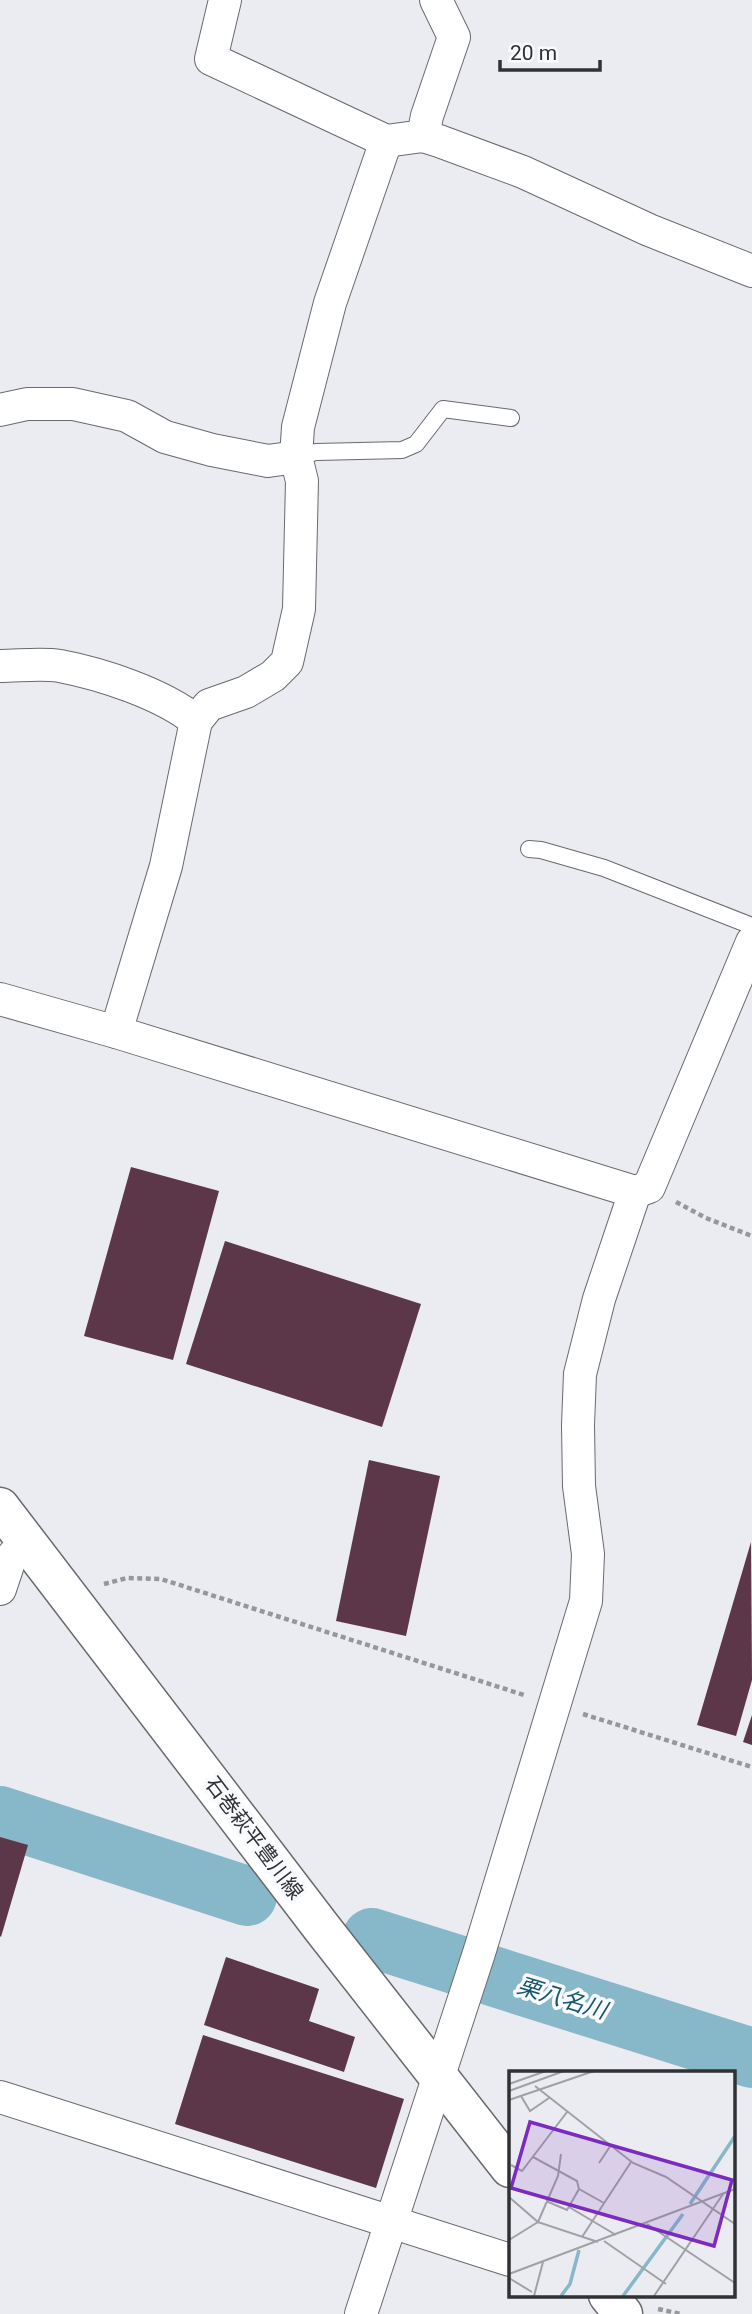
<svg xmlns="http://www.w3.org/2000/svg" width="752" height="2314" font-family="Roboto,'Noto Sans JP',sans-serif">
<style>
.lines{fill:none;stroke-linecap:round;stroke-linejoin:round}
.river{stroke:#87b8ca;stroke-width:60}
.building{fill:#5b3749}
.lane-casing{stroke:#686a6e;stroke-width:18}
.street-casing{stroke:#686a6e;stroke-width:34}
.secondary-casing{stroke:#686a6e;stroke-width:41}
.path{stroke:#96979b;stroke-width:4.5;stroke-dasharray:5 3.5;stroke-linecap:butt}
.lane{stroke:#fff;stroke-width:16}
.street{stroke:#fff;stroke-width:32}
.secondary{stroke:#fff;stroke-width:38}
.labels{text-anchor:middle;stroke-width:7;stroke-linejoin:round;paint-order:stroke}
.street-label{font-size:21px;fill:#303133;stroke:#f8fafe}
.water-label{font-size:23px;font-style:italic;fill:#17576a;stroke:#f8fafe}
.inset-river{fill:none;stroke:#87b8ca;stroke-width:3.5}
.inset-road{fill:none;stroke:#a0a1a5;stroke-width:2}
.view{fill:#7b2cbf;fill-opacity:0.15;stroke:#7b2cbf;stroke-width:3.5}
.inset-edge{fill:none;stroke:#303133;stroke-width:3.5}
</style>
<rect width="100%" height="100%" fill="#ebecf1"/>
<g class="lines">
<g class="river">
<path d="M 0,1816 L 247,1896"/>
<path d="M 372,1938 L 752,2058"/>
</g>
</g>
<g class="building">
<path d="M 131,1167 L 219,1191 L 173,1360 L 84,1336 Z"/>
<path d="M 225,1241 L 421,1304 L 382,1427 L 186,1364 Z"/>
<path d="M 369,1460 L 440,1476 L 406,1636 L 336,1621 Z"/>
<path d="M 751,1542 L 752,1680 L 736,1736 L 697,1725 Z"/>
<path d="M 752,1715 L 752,1745 L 743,1742 Z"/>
<path d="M 0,1837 L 28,1845 L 1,1937 L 0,1936 Z"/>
<path d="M 226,1957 L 319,1989 L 309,2021 L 355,2037 L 344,2072 L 204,2025 Z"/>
<path d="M 203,2035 L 404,2099 L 376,2188 L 175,2124 Z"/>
</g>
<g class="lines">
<g class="lane-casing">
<g id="lane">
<path d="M 296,457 L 316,452 L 402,450 L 416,444 L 443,409 L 511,418"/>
<path d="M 529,849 L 541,850 L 604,868 L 752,926"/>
</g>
</g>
<g class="street-casing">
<g id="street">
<path d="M 225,0 L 211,59 L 386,141 L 423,136 L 439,141 L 523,172 L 649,230 L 752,271"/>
<path d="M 423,136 L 427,116 L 454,37 L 436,0"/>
<path d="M 0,410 L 27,404 L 73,404 L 127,416 L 165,437 L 212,450 L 268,461 L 296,457"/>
<path d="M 0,666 C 19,666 41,663 60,666 C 102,674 163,694 196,721 L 209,705 L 246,692 L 273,676 L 287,662 L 299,609 L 302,481 L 296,457 L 298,427 L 330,303 L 386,141"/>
<path d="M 0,999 L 116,1032 L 635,1192"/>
<path d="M 116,1032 L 166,866 L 196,721"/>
<path d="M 0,1589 L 10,1559 L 26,1541"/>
<path d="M 0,2097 L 510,2260"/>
<path d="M 361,2314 L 479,1953 L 586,1601 L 588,1554 L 579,1486 L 578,1425 L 580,1374 L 599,1299 L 635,1192 L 649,1187 L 752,942"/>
</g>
</g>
<g class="secondary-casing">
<g id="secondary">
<path d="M 0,1507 L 322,1928 L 510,2168"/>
<path d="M 608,2295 L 623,2314"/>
</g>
</g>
<g class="path">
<path d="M 676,1202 L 706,1218 L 752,1236"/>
<path d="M 104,1584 L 127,1578 L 161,1579 L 524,1695"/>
<path d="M 583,1714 L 752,1767"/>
<path d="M 658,2309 L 681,2314"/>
</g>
<use href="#lane" class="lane"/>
<use href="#street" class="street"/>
<use href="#secondary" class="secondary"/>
</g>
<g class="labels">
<g class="street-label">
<text transform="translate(254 1838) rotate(53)" y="7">石巻萩平豊川線</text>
</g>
<g class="water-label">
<text transform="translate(562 1998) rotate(17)" y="8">栗八名川</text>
</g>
</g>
<g transform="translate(509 2071)">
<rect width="226" height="226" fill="#ebecf1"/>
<path class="inset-river" d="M 181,133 L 226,65M 52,225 L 61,213 L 70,179M 114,225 L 174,143"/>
<path class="inset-road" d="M 0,13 L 37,0M 26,15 L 124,92 L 157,106 L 226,153M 0,20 L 55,0M 12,25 L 21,40 L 40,27M 0,29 L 85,0M 24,86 L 68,110 L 70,118 L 58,139 L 37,130M 90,92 L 102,74M 2,94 L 13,100 L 58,41M 70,118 L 95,132M 0,126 L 29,151 L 49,105 L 52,83M 60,136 L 107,164M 138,153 L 226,212M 73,166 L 122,91M 0,169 L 29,151 L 89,171M 95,170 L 157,213M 0,203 L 226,118M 0,207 L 23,221M 25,225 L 34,191M 145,225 L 214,123"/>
<path class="view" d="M 21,51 L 223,109 L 205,175 L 2,117 Z"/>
<rect width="226" height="226" class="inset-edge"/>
</g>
<path d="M500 60v10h100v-10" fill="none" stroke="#303133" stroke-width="3.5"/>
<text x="510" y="60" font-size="21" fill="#303133" stroke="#f8fafe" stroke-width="5" paint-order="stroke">20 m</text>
</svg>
